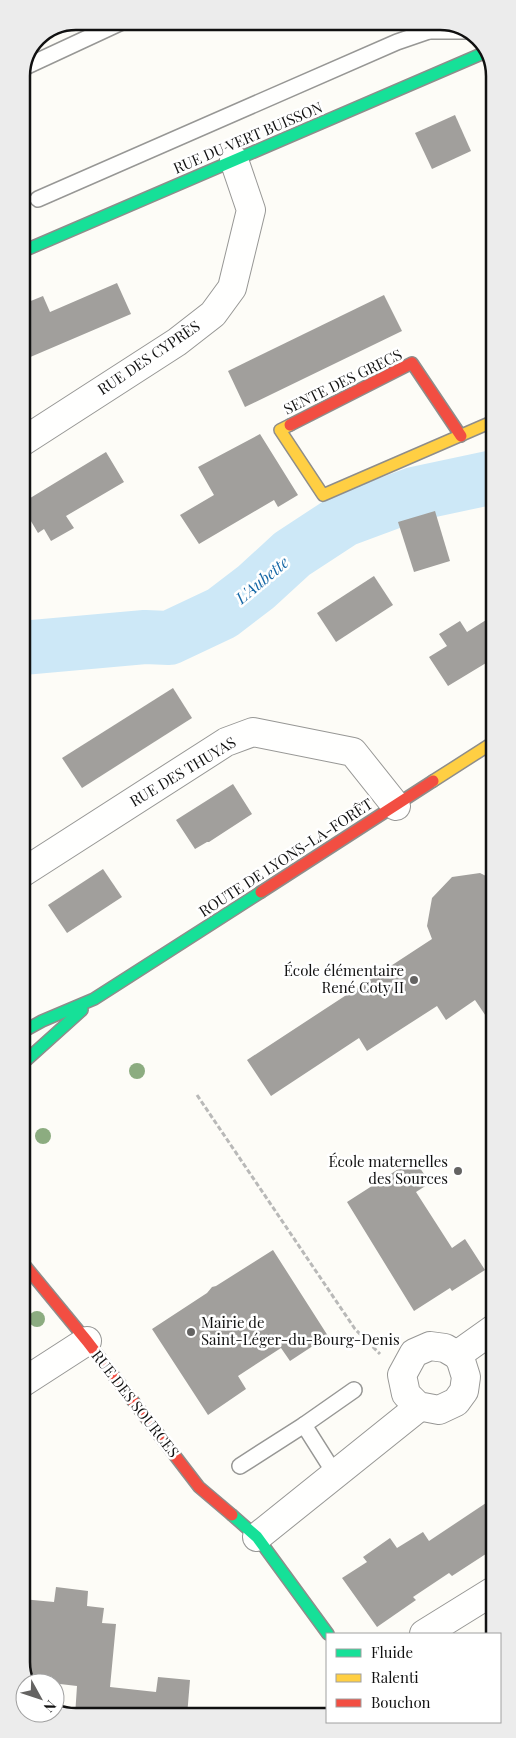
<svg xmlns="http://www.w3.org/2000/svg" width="516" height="1738" font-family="'Playfair Display',serif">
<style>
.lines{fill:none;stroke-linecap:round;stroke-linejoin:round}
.river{stroke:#cde8f7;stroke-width:54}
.building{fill:#a19f9c}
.lane-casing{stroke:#979795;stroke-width:18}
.street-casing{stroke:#979795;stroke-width:30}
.fast-casing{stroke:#8e8d8b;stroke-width:14}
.slow-casing{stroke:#8e8d8b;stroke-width:14}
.jam-casing{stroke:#8e8d8b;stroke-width:14}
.path{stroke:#b9b9b8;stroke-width:3;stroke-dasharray:5 2.5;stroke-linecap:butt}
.lane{stroke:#fffffe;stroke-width:15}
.street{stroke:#fffffe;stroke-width:28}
.fast{stroke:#16e098;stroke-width:11}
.slow{stroke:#ffcf43;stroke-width:11}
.jam{stroke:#f24e42;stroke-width:11}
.tree{fill:#8cac80}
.poi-dot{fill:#646362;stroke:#fff;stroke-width:2}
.labels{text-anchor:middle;stroke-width:5;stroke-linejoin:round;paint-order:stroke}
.street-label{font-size:15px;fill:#111;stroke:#fff}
.poi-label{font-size:15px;fill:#111;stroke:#fff;text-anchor:end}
.water-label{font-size:16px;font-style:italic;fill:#1768a6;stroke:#fff}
.rim{fill:none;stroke:#111;stroke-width:2.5}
</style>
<rect width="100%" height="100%" fill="#fdfcf7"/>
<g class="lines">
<path class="river" d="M 22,648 L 145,637 L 169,638 L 222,613 L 256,587 L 292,554 L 344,520 L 414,494 L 494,477"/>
</g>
<g class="building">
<path d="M 455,115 L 471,151 L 432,169 L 415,133 Z"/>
<path d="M 117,283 L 131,314 L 21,361 L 21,305 L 43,296 L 50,312 Z"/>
<path d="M 384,295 L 402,331 L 245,407 L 228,371 Z"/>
<path d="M 260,434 L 298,495 L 278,507 L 274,500 L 199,544 L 180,515 L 214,495 L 198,467 Z"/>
<path d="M 106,452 L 124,482 L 66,516 L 74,528 L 51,541 L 44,529 L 38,533 L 22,506 L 22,503 Z"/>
<path d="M 435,511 L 450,561 L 414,572 L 398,522 Z"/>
<path d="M 374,576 L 393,605 L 336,642 L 317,613 Z"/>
<path d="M 494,615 L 494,656 L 491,660 L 448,686 L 429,657 L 447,646 L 439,634 L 460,621 L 467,632 Z"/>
<path d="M 173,688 L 192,718 L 82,788 L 62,758 Z"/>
<path d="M 233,784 L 252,814 L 209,842 L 207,842 L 195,849 L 176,820 Z"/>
<path d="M 103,869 L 122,897 L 67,933 L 48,905 Z"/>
<path d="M 480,873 L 494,880 L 494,1028 L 475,1000 L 446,1020 L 437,1006 L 367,1051 L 359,1038 L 271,1096 L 247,1060 L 432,939 L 427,926 L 432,898 L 452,877 Z"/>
<path d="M 414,1159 L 430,1183 L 416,1192 L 452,1248 L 465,1239 L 485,1270 L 452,1291 L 450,1288 L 414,1311 L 347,1202 Z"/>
<path d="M 273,1250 L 328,1336 L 290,1361 L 281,1348 L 238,1376 L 246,1389 L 208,1415 L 152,1329 L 207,1293 L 212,1287 L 216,1286 Z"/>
<path d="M 495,1497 L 495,1548 L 452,1576 L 449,1573 L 413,1597 L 416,1600 L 377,1627 L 342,1578 L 367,1562 L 363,1557 L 390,1538 L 397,1548 L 423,1532 L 429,1541 Z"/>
<path d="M 56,1587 L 88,1591 L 87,1606 L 104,1608 L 102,1623 L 116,1624 L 110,1687 L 156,1692 L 158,1677 L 190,1680 L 187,1716 L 75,1716 L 77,1686 L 26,1680 L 22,1673 L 22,1599 L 54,1602 Z"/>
</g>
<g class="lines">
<g class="lane-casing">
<g id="lane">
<path d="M 418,22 L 429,31 L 467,31"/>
<path d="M 25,67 L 124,21"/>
<path d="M 38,199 L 397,42 L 429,31"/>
<path d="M 304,1425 L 354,1390"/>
<path d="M 240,1466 L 304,1425 L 335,1474"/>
</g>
</g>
<g class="street-casing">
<g id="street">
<path d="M 22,442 L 177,342 L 213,314 L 232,288 L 251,210 L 234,160"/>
<path d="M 22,873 L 226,742 L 253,732 L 353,752 L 396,806"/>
<path d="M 430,1346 L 445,1348 L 457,1355 L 461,1361 L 466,1377 L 464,1391 L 456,1402 L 439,1410 L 418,1406 L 406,1394 L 402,1375 L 414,1353 Z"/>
<path d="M 457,1355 L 495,1328"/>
<path d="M 22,1383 L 87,1341"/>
<path d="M 257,1537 L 419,1407"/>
<path d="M 424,1634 L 495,1590"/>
</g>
</g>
<g class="fast-casing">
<g id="fast">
<path d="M 21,252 L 486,52"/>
<path d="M 22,1032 L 42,1021 L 94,999 L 261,892"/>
<path d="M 22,1064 L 82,1010"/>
<path d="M 232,1515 L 257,1537 L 328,1634"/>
</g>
</g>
<g class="slow-casing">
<g id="slow">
<path d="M 290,425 L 280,430 L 323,495 L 494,421"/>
<path d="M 433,781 L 494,742"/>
</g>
</g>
<g class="jam-casing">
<g id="jam">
<path d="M 290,425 L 412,363 L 461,436"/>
<path d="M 261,892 L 433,781"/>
<path d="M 22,1262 L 87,1341 L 199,1487 L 232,1515"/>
</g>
</g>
<path class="path" d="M 197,1095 L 355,1329 L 380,1354"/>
<use href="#lane" class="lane"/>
<use href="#street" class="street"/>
<use href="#fast" class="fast"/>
<use href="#slow" class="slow"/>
<use href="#jam" class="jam"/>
</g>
<g class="tree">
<circle cx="137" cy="1071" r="8"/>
<circle cx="43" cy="1136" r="8"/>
<circle cx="37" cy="1319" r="8"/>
</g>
<g class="poi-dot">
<circle cx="414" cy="980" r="5"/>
<circle cx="458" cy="1171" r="5"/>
<circle cx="191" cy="1332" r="5"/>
</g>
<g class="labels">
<g class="street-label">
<text transform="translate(248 138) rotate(-23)" y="5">RUE DU VERT BUISSON</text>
<text transform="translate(149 358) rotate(-34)" y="5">RUE DES CYPRÈS</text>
<text transform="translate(343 382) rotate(-26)" y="5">SENTE DES GRECS</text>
<text transform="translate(183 772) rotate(-31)" y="5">RUE DES THUYAS</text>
<text transform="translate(286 858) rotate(-33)" y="5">ROUTE DE LYONS-LA-FORÊT</text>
<text transform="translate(135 1404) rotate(52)" y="5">RUE DES SOURCES</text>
</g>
<g class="poi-label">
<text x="404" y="976">École élémentaire<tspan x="404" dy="17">René Coty II</tspan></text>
<text x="448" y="1167">École maternelles<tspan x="448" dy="17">des Sources</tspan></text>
<text x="201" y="1328" text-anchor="start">Mairie de<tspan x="201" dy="17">Saint-Léger-du-Bourg-Denis</tspan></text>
</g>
<g class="water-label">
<text transform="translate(262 580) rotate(-40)" y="6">L'Aubette</text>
</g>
</g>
<path d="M0 0H516V1738H0ZM76 30H440A46 46 0 0 1 486 76V1662A46 46 0 0 1 440 1708H76A46 46 0 0 1 30 1662V76A46 46 0 0 1 76 30Z" fill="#ececec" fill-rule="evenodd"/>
<path class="rim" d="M76 30H440A46 46 0 0 1 486 76V1662A46 46 0 0 1 440 1708H76A46 46 0 0 1 30 1662V76A46 46 0 0 1 76 30Z"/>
<rect x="326" y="1633" width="175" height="90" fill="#ffffff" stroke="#a0a0a0"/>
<rect x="336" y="1649" width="25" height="8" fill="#16e098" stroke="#a0a0a0"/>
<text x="371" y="1658" font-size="15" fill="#111111">Fluide</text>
<rect x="336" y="1674" width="25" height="8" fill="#ffcf43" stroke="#a0a0a0"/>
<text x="371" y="1683" font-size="15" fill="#111111">Ralenti</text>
<rect x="336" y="1699" width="25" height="8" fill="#f24e42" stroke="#a0a0a0"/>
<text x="371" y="1708" font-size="15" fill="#111111">Bouchon</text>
<g transform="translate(40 1698) rotate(130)"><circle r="24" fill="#ffffff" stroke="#a0a0a0"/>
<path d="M0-4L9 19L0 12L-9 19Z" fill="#646362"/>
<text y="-8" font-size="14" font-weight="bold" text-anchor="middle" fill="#111111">N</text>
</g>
</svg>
